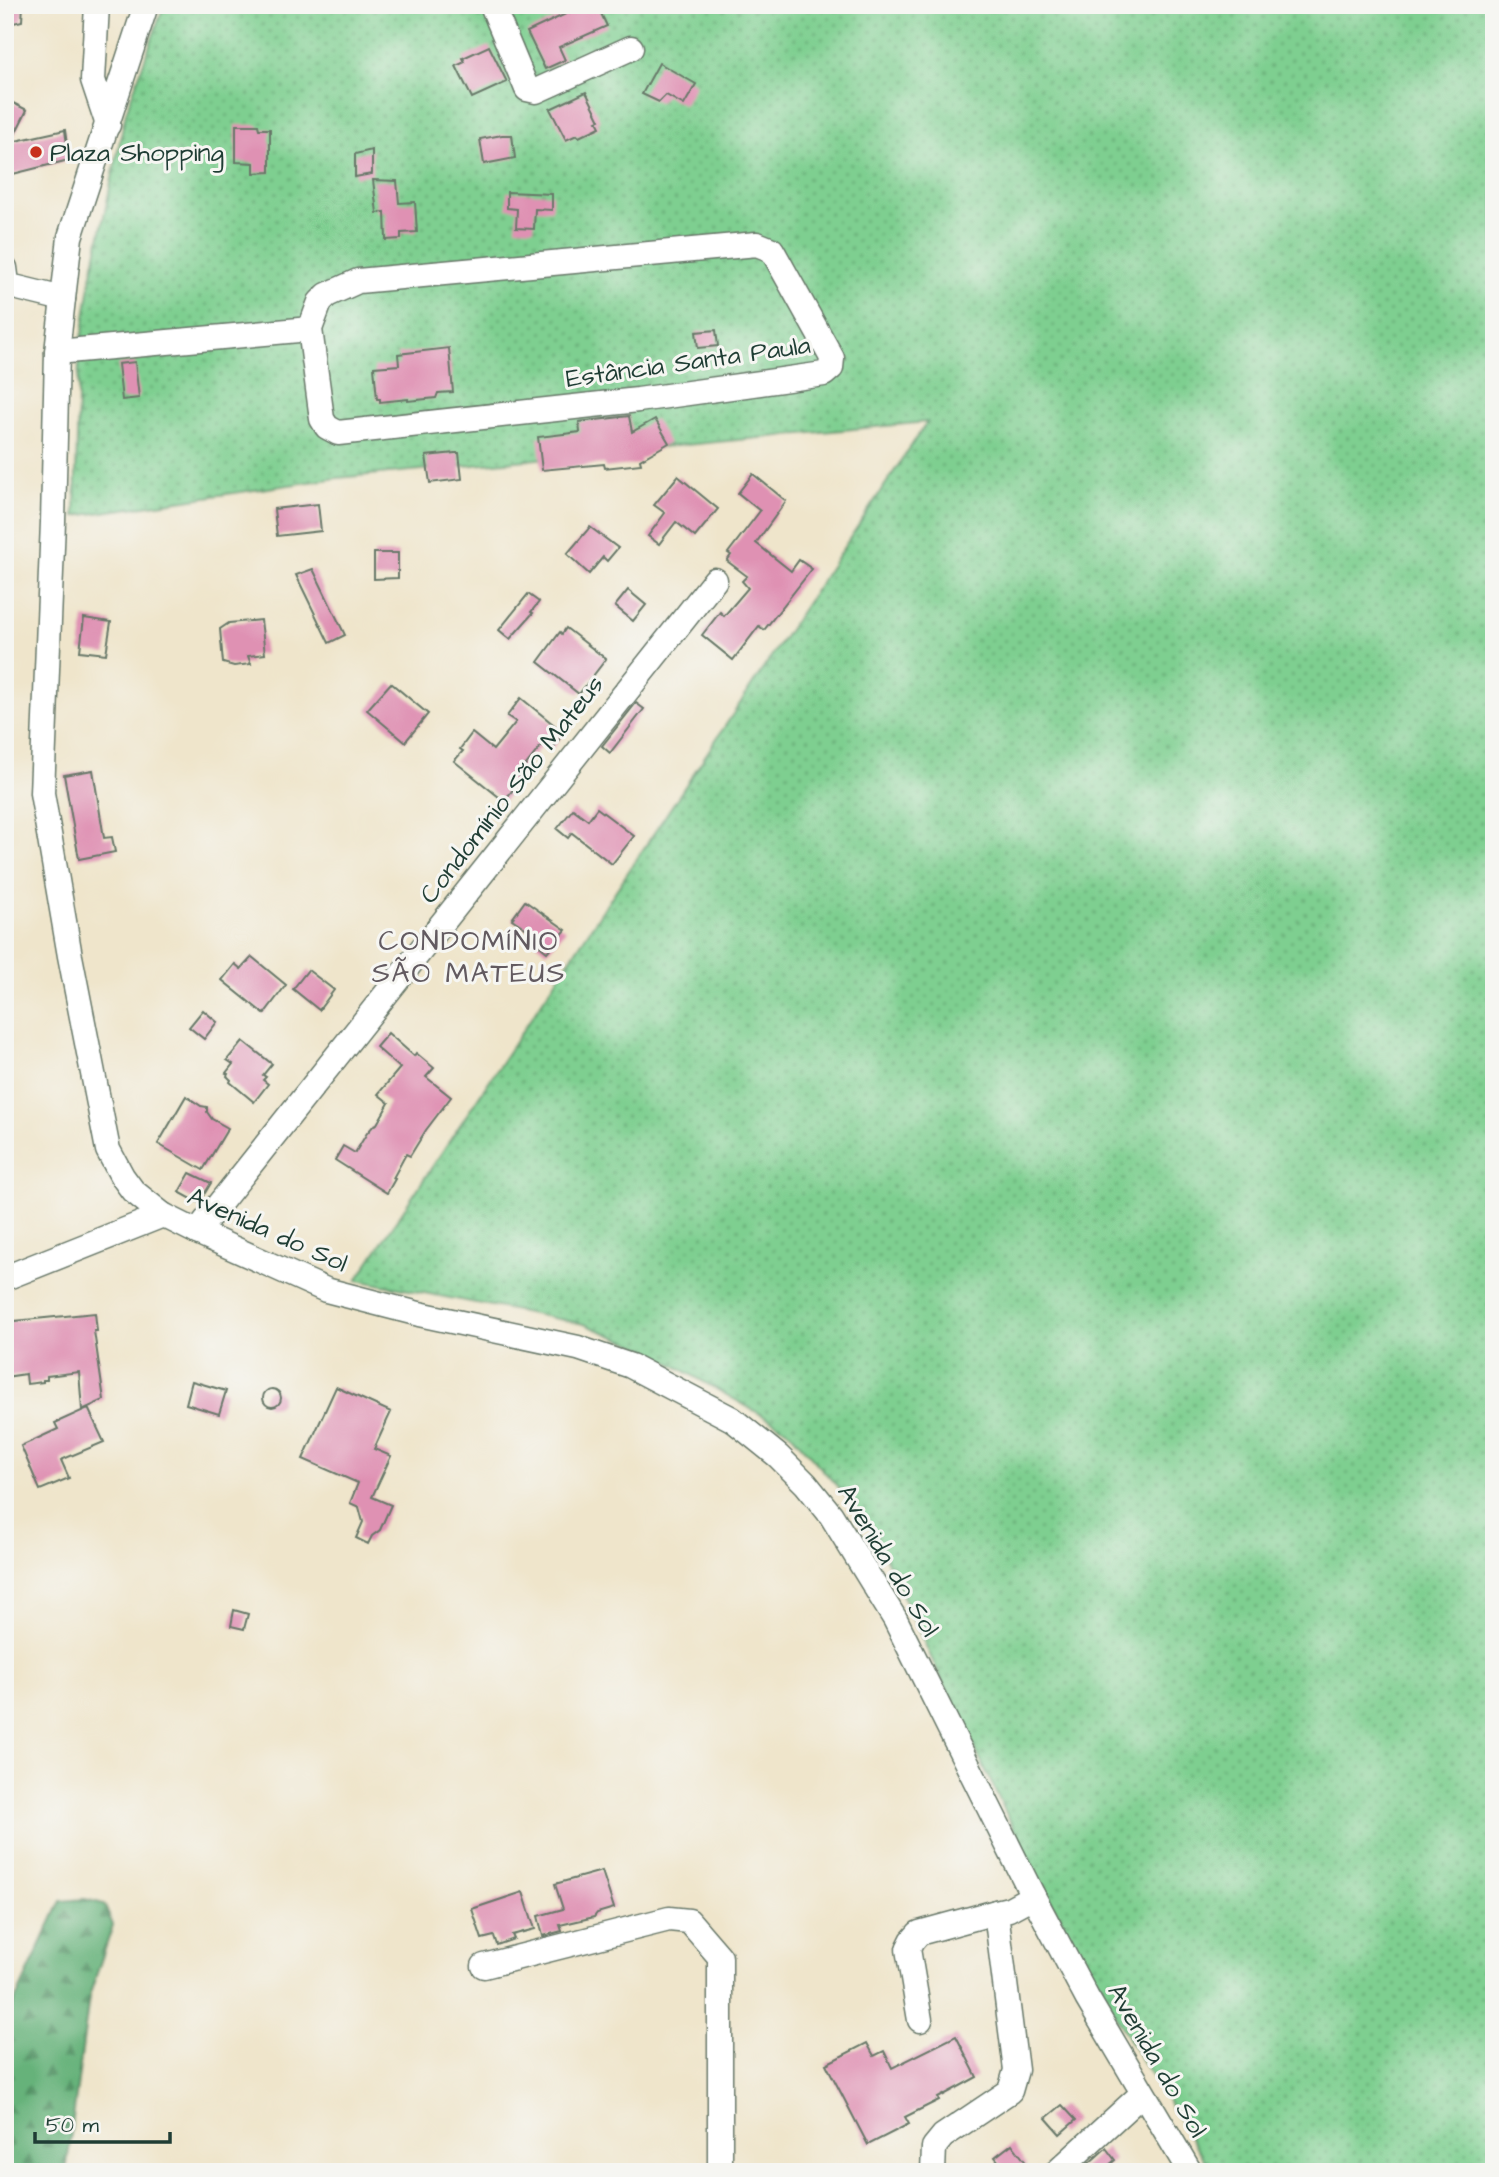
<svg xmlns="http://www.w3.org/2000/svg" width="1499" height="2177" font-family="'Architects Daughter',sans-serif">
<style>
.grass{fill:url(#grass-dots);stroke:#4e8662;stroke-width:2}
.forest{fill:url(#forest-firs);stroke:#427857;stroke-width:2}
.building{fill:#df91b3}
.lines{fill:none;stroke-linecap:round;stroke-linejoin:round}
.minor-casing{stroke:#687869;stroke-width:27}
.minor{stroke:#fff;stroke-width:24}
.poi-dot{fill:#c8321e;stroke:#f6f6f2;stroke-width:2.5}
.labels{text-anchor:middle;stroke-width:6;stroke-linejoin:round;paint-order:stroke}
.poi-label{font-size:26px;fill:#1f3d34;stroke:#f6f6f2;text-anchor:start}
.street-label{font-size:26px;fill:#1f3d34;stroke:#f6f6f2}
.neighbourhood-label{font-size:28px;letter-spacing:2px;fill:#625a60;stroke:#f6f6f2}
</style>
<defs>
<pattern id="grass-dots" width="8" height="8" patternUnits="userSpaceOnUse" patternTransform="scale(1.75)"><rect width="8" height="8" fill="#7ecf90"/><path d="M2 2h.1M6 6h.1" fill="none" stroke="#67a976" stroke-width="1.8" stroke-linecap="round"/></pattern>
<pattern id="forest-firs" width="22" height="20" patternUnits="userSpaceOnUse" patternTransform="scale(1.75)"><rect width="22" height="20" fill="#66b27a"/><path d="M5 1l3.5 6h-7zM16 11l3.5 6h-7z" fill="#539265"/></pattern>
</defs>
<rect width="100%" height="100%" fill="#f6f6f2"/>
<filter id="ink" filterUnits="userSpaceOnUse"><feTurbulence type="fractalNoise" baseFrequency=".0143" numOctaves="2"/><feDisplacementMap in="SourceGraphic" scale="14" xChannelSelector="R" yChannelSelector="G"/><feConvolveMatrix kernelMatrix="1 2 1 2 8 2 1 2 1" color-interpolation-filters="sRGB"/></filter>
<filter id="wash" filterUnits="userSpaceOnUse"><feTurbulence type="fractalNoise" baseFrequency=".00686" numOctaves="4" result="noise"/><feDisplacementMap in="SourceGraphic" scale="28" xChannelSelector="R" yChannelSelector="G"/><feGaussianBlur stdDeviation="1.57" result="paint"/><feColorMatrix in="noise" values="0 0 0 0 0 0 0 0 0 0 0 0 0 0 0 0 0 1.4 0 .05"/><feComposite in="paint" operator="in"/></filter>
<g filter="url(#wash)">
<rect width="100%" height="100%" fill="#efe5cb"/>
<path class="grass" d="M 164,5 L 1494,5 L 1494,2172 L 1212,2172 L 1132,2045 L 1036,1875 L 928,1651 L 871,1525 L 788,1430 L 646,1349 L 584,1324 L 357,1280 L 927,422 L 337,478 L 75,516 L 79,357 L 91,278 L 126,112 Z"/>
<path class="forest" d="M 85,1899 L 104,1904 L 113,1925 L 89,1997 L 66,2172 L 5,2172 L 5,2022 L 61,1901 Z"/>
<g id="blocks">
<g class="building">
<path d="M 5,5 L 23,5 L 22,21 L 5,25 Z"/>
<path d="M 566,5 L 597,5 L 607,26 L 559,47 L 565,60 L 545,69 L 527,32 L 570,12 Z"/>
<path d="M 489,46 L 507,82 L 472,98 L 456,66 L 465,62 L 463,58 Z"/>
<path d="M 659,63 L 696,84 L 684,105 L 666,95 L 659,102 L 642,94 Z"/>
<path d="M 586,92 L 600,120 L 597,121 L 600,127 L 579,137 L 577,135 L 566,140 L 550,109 Z"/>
<path d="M 5,99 L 27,110 L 11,142 L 65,130 L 69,160 L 5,176 Z"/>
<path d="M 236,125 L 258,125 L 259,129 L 270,129 L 270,172 L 254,173 L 254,163 L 236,162 Z"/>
<path d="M 502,135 L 512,135 L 515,158 L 484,164 L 480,139 Z"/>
<path d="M 372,150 L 372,174 L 355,177 L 355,154 Z"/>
<path d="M 373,180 L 397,181 L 399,203 L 415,202 L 417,232 L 401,233 L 401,239 L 386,240 L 385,212 L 377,213 Z"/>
<path d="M 507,192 L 552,194 L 552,210 L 535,209 L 534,229 L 516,228 L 517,209 L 507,208 Z"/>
<path d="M 716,330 L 718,346 L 698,348 L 696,332 Z"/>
<path d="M 449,348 L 453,392 L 438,393 L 436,398 L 408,401 L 408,399 L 380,402 L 380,399 L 377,399 L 374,367 L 399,365 L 398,354 Z"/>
<path d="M 135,362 L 139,398 L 122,400 L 118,364 Z"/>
<path d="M 629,416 L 632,432 L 655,419 L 669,443 L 640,460 L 641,464 L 605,468 L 604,464 L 542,470 L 538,437 L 580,432 L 579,422 Z"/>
<path d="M 455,453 L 459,453 L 462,479 L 430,483 L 426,456 Z"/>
<path d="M 753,474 L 786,501 L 756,543 L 791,571 L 799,560 L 812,569 L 764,630 L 759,626 L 733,660 L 702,635 L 720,612 L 724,616 L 748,588 L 742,581 L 747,576 L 727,561 L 731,555 L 728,553 L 760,511 L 738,493 Z"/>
<path d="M 678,476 L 718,509 L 695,537 L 676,522 L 659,544 L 648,536 L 665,513 L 654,505 Z"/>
<path d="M 318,504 L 321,531 L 277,536 L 274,509 Z"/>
<path d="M 590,527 L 618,548 L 607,561 L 603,557 L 589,574 L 567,554 Z"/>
<path d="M 374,553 L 398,553 L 398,578 L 374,579 Z"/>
<path d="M 313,569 L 345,635 L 329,643 L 296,575 Z"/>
<path d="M 628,590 L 646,605 L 633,621 L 615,606 Z"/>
<path d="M 528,594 L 539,602 L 531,612 L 533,613 L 510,639 L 499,630 Z"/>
<path d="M 84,618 L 111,622 L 106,654 L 80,651 Z"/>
<path d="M 261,620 L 265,654 L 248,656 L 251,664 L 234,666 L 223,663 L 220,629 L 229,623 Z"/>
<path d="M 566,628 L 606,659 L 579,694 L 538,662 L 560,632 L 562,634 Z"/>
<path d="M 391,683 L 428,714 L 405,742 L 367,710 Z"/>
<path d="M 521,698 L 564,733 L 553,748 L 545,741 L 518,775 L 522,778 L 504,801 L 454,761 L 463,751 L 460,749 L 472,733 L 493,750 L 516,722 L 507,716 Z"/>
<path d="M 636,703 L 644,709 L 610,753 L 602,746 Z"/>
<path d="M 93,770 L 104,838 L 112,837 L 115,852 L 79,859 L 64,775 Z"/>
<path d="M 597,808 L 634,836 L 612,864 L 572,833 L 568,838 L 557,829 L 573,809 L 588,820 Z"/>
<path d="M 525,901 L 566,930 L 547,952 L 536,943 L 540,938 L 512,919 Z"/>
<path d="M 252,957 L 286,985 L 264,1014 L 222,980 L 235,964 L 241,969 Z"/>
<path d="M 308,970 L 334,990 L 319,1010 L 293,989 Z"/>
<path d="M 203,1010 L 217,1022 L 204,1039 L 189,1027 Z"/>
<path d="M 388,1033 L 414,1056 L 416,1053 L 434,1068 L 426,1077 L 451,1097 L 426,1130 L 410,1156 L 406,1154 L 393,1178 L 395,1179 L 387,1193 L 335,1160 L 343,1146 L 355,1153 L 367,1133 L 374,1125 L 377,1124 L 389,1103 L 378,1094 L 400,1068 L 376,1047 Z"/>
<path d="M 243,1041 L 272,1064 L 263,1075 L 266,1077 L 263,1080 L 268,1084 L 254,1102 L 230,1082 L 231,1080 L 227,1076 L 228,1074 L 226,1073 L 233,1064 L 227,1060 Z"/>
<path d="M 186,1096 L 201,1106 L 207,1107 L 207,1112 L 212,1119 L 228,1128 L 203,1170 L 158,1144 Z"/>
<path d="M 190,1173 L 211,1183 L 199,1203 L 179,1192 Z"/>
<path d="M 95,1313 L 97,1331 L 94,1331 L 104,1400 L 82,1410 L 79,1372 L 47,1376 L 47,1380 L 43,1380 L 43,1382 L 27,1384 L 26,1374 L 5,1377 L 5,1322 Z"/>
<path d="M 192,1381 L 226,1391 L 219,1414 L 186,1404 Z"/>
<path d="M 336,1387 L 391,1412 L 374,1449 L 391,1456 L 372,1497 L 391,1505 L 380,1530 L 372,1536 L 368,1544 L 356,1538 L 363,1522 L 359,1507 L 350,1503 L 358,1483 L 303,1459 Z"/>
<circle cx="272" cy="1398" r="9"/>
<path d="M 88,1408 L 104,1442 L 61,1460 L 69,1478 L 40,1490 L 21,1446 L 58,1429 L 55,1423 Z"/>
<path d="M 234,1610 L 248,1614 L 244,1629 L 231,1626 Z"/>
<path d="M 602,1871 L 614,1908 L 597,1913 L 594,1917 L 560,1925 L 562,1931 L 543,1936 L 538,1916 L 563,1909 L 555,1884 Z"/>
<path d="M 523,1892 L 535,1929 L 512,1935 L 514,1939 L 497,1945 L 494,1936 L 482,1939 L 472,1909 Z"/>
<path d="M 956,2036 L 977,2077 L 938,2098 L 939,2100 L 905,2117 L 909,2124 L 868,2145 L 826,2064 L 867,2043 L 874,2056 L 884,2051 L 892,2068 Z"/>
<path d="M 1062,2105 L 1076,2120 L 1060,2134 L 1046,2118 Z"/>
<path d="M 1012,2144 L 1027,2164 L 1017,2172 L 1007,2172 L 995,2157 Z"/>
<path d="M 1106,2148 L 1115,2160 L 1101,2172 L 1079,2172 Z"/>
</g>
</g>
</g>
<g filter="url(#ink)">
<use href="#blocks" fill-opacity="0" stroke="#687869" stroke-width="2"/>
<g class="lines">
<g class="minor-casing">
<g id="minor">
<path d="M 97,5 L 93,80 L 108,125"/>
<path d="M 146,5 L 70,237 L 57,352 L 53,522 L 42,793 L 70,956 L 108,1150 L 122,1176 L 133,1191 L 163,1215 L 197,1232 L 326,1290 L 419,1314 L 578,1348 L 631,1366 L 732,1419 L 778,1456 L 806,1484 L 831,1515 L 895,1619 L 1033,1896 L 1087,1998 L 1190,2172"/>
<path d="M 492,5 L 527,89 L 536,91 L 631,48"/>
<path d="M 757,244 L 772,250 L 832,358 L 831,368 L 824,374 L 638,400 L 338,433 L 327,427 L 322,419 L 310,329 L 320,302 L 327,295 L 358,281 Z"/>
<path d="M 5,268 L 7,283 L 10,286 L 63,299"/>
<path d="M 57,352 L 310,329"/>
<path d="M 197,1232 L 715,580"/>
<path d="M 5,1278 L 163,1215"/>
<path d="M 484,1966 L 669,1919 L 689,1921 L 720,1957 L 720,2172"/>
<path d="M 920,2020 L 908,1949 L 912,1941 L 919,1933 L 996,1912"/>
<path d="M 933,2172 L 934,2147 L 943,2136 L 1010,2091 L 1016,2070 L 996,1912 L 1009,1909 L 1033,1896"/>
<path d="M 1057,2172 L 1142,2094"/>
</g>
</g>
<use href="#minor" class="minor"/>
</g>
</g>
<circle class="poi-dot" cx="36" cy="152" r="7"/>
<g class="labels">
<g class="poi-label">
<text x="50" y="161">Plaza Shopping</text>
</g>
<g class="street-label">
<text transform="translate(688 361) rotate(-8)" y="9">Estância Santa Paula</text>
<text transform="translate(511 789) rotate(-52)" y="9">Condomínio São Mateus</text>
<text transform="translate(268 1229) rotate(24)" y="9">Avenida do Sol</text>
<text transform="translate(889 1560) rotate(59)" y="9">Avenida do Sol</text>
<text transform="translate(1158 2060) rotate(60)" y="9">Avenida do Sol</text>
</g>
<g class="neighbourhood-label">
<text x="469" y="950">CONDOMÍNIO<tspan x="469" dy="32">SÃO MATEUS</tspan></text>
</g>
</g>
<rect width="1499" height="2177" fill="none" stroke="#f6f6f2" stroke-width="28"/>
<path d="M35 2132v10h135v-10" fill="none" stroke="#1f3d34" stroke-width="3.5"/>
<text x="46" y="2132" font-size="21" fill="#1f3d34" stroke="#f6f6f2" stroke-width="5" paint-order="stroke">50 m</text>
</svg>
